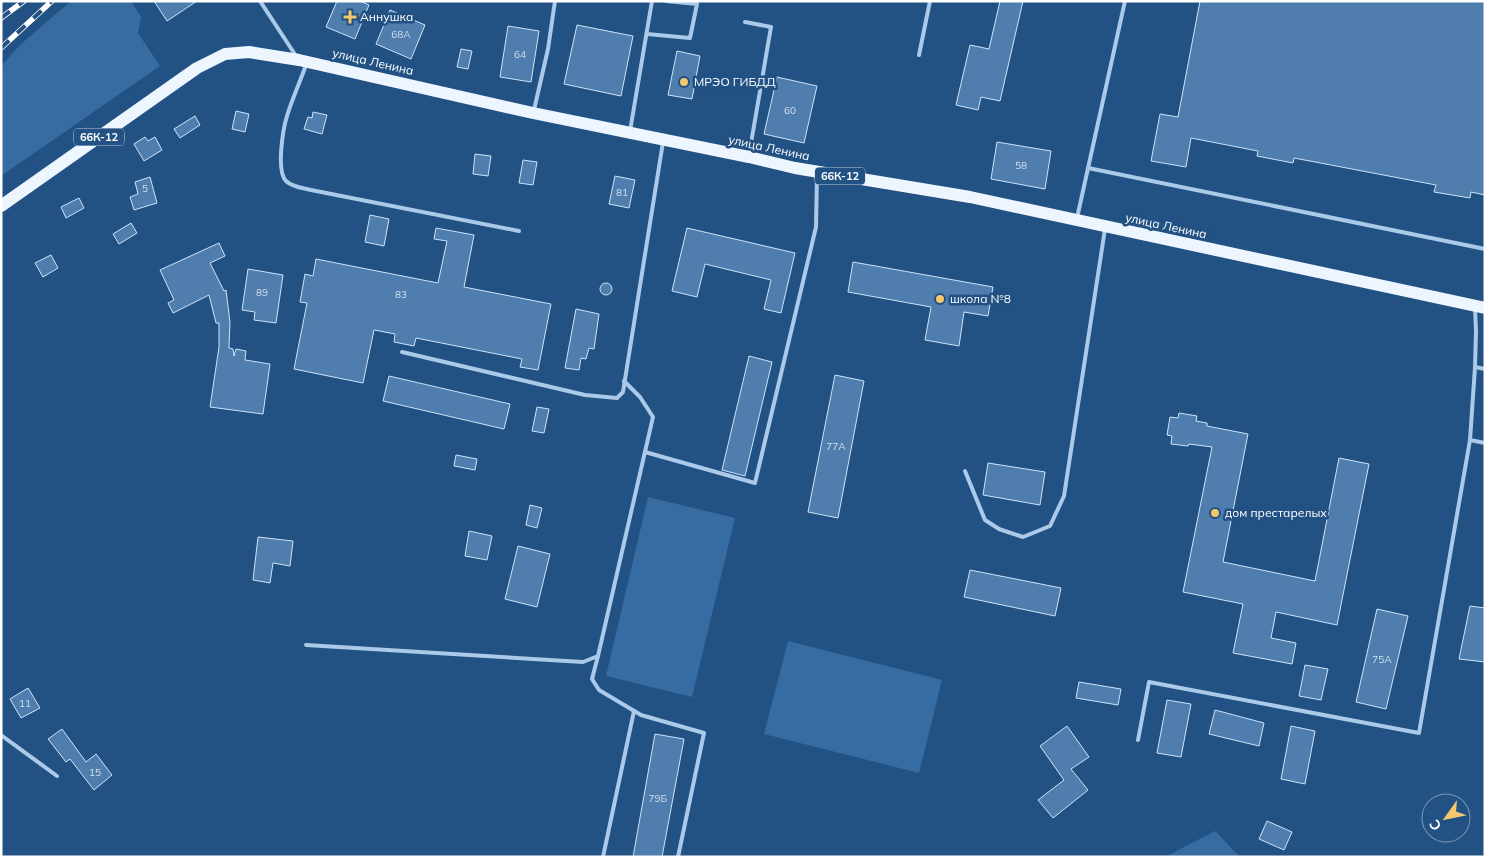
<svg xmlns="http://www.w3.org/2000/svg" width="1486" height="858" font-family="Mulish,sans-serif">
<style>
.green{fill:#366ca1}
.building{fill:#4f7eae;stroke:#cfe3f7}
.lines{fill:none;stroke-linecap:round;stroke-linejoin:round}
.service{stroke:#abc9e8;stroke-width:4}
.primary{stroke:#edf5fe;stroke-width:12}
.rail-casing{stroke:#fff;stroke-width:5.5}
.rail{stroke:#225184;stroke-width:4;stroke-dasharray:11;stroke-linecap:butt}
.poi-dot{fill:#f4c76d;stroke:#225184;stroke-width:2}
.labels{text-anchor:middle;stroke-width:5;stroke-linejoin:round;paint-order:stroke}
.number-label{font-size:10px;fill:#d3dfeb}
.shield{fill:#225184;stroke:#bdcbda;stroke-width:1}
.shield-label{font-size:11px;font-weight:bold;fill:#fff}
.poi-label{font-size:12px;fill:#fff;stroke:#225184;text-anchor:start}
.street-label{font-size:12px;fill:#fff;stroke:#225184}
</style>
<rect width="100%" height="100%" fill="#225184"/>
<g class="green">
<path d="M 71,1 L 131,1 L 141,17 L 138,33 L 160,66 L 1,176 L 1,66 L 21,44 Z"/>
<path d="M 648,497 L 735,518 L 692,697 L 606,676 Z"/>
<path d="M 788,641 L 942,680 L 919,773 L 764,734 Z"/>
<path d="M 1215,831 L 1240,857 L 1165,857 Z"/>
</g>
<g class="building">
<path d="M 154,1 L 197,1 L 167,21 Z"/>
<path d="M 337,1 L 360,1 L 369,5 L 355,39 L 326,27 Z"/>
<path d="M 1000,1 L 1023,1 L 1000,101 L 981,97 L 978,110 L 956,105 L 970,45 L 989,49 Z"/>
<path d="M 1200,1 L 1485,1 L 1485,195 L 1471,192 L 1470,198 L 1434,192 L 1436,185 L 1294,158 L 1293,163 L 1257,156 L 1258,151 L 1191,138 L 1186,167 L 1151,161 L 1160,114 L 1178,117 Z"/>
<path d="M 390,10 L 425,25 L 411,59 L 376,44 Z"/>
<path d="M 577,25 L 633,36 L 621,96 L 564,84 Z"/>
<path d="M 508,26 L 539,31 L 531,82 L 500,77 Z"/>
<path d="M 461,49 L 472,51 L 468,69 L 457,67 Z"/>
<path d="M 677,51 L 700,56 L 692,99 L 668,95 Z"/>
<path d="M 777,77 L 817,86 L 804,143 L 764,134 Z"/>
<path d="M 236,111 L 249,114 L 245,132 L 232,129 Z"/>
<path d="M 313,112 L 327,115 L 322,134 L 304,129 L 308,117 L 312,118 Z"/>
<path d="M 195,116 L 200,125 L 180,138 L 174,129 Z"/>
<path d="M 145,137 L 148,141 L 155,137 L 162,150 L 144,161 L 134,144 Z"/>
<path d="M 997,142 L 1051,151 L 1045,189 L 991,179 Z"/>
<path d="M 475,154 L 491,156 L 488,176 L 473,174 Z"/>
<path d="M 523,160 L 537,162 L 533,185 L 519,183 Z"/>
<path d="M 615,176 L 635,180 L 629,208 L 609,204 Z"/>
<path d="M 150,177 L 157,203 L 134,210 L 130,197 L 138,194 L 135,182 Z"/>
<path d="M 79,198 L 84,208 L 66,218 L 61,207 Z"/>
<path d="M 370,215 L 389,219 L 384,246 L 365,242 Z"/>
<path d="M 131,223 L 137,233 L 119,244 L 113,234 Z"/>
<path d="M 436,228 L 474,235 L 464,287 L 551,304 L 538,370 L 520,367 L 522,359 L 416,338 L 414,346 L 394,342 L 395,334 L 374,330 L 363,383 L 294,369 L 307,303 L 300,302 L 305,274 L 313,276 L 316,259 L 438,283 L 447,241 L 434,239 Z"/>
<path d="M 687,228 L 795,253 L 781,313 L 764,309 L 771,280 L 705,264 L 697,297 L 672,291 Z"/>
<path d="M 219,243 L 225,256 L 210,263 L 224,291 L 226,290 L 230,322 L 229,348 L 233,349 L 234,356 L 236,349 L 246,351 L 245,360 L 270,364 L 263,414 L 210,407 L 219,347 L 219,323 L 216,323 L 209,295 L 173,313 L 168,303 L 174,300 L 160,270 Z"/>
<path d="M 51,255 L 58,268 L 43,277 L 35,263 Z"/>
<path d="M 853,262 L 993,287 L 988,316 L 964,312 L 959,346 L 925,340 L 931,307 L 848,292 Z"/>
<path d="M 248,269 L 283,275 L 276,323 L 254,320 L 255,312 L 242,310 Z"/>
<circle cx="606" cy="289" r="6"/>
<path d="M 576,309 L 599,314 L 594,349 L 589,348 L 586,359 L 581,358 L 579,370 L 565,368 Z"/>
<path d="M 749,356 L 772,362 L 745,476 L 722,470 Z"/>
<path d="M 835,375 L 864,381 L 838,518 L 808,512 Z"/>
<path d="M 389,376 L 510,404 L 504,429 L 383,401 Z"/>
<path d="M 537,407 L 549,409 L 544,433 L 532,431 Z"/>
<path d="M 1179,413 L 1197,416 L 1196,421 L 1207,423 L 1207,426 L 1248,434 L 1223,562 L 1315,581 L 1339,458 L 1369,464 L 1337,625 L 1276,612 L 1271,638 L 1296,643 L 1292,664 L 1233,653 L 1243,604 L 1183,592 L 1212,447 L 1189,444 L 1188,446 L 1171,444 L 1172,436 L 1167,435 L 1170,417 L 1178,418 Z"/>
<path d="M 456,455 L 477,459 L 475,470 L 454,466 Z"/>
<path d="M 988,463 L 1045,472 L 1040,505 L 983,495 Z"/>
<path d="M 530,505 L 542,508 L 537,528 L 526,525 Z"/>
<path d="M 469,531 L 492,536 L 487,560 L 465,556 Z"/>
<path d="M 258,537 L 293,541 L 290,566 L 273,563 L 270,583 L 253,580 Z"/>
<path d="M 518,546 L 550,554 L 537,607 L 505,599 Z"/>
<path d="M 970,570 L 1061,588 L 1055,616 L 964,597 Z"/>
<path d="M 1470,606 L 1485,608 L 1485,662 L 1459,659 Z"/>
<path d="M 1377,609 L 1408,616 L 1386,709 L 1356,702 Z"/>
<path d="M 1305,665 L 1328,669 L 1321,700 L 1299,696 Z"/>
<path d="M 1079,682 L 1121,689 L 1118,705 L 1076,698 Z"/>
<path d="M 28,688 L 40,708 L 21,718 L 10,699 Z"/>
<path d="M 1167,700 L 1191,704 L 1181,757 L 1157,753 Z"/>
<path d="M 1215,710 L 1264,723 L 1259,746 L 1209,734 Z"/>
<path d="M 1067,726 L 1089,757 L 1071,769 L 1088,790 L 1053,818 L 1038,800 L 1064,780 L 1040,746 Z"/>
<path d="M 1291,726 L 1315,731 L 1305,784 L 1281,779 Z"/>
<path d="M 62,729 L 86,762 L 96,754 L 112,775 L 94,790 L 70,759 L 66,762 L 48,739 Z"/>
<path d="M 655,734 L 684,739 L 662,857 L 633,857 Z"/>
<path d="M 1267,821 L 1292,832 L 1284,850 L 1259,839 Z"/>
</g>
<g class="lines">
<g class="service">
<path d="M 260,1 L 296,56"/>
<path d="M 745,22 L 771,27 L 749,155"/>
<path d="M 647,34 L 690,38 L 697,4 L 666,1"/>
<path d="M 919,55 L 930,1"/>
<path d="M 306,65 C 300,82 292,99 287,116 C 283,129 276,171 286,181 C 292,187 303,188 311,190 L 519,231"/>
<path d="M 534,110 L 548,49 L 555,1"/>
<path d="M 630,131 L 652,1"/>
<path d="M 1088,168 L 1485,249"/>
<path d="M 1077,218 L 1125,1"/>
<path d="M 402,352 L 585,395 L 617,398 L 623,392 L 663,142"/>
<path d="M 1475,367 L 1485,369"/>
<path d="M 1470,440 L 1485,443"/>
<path d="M 645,452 L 755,483 L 816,227 L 817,175"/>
<path d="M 965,471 L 985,520 L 999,529 L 1023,537 L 1050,526 L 1064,496 L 1105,229"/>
<path d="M 306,645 L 583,662 L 598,656 L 653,417 L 640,397 L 624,381"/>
<path d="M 598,656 L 592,679 L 599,690 L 641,715 L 704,733 L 678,857"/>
<path d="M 1,735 L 57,776"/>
<path d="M 1138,740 L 1149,682 L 1419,733 L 1470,440 L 1475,367 L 1476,331 L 1475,308"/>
<path d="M 603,857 L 634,711"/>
</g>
<path class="primary" d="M 1,206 L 197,68 L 225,54 L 249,52 L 299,60 L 533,113 L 749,157 L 795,168 L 970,197 L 1485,308"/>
<g class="rail-casing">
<g id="rail">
<path d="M 1,18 L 24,1"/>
<path d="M 1,48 L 52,1"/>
</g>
</g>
<use href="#rail" class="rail"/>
</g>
<g class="poi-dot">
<path d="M347.5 9.5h5v5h5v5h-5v5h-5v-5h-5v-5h5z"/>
<circle cx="684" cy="82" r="5"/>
<circle cx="940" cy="299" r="5"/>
<circle cx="1215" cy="513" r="5"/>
</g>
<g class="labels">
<g class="number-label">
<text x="401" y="38">68А</text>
<text x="520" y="58">64</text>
<text x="790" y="114">60</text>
<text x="1021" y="169">58</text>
<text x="145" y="192">5</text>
<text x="622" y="196">81</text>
<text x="262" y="296">89</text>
<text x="401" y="298">83</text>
<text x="836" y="450">77А</text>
<text x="1382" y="663">75А</text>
<text x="25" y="707">11</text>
<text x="95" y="776">15</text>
<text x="658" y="802">79Б</text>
</g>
<g class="shield">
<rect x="74" y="128.5" width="50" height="17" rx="4"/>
<rect x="815" y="167.5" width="50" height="17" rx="4"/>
</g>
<g class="shield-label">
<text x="99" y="141">66К-12</text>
<text x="840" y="180">66К-12</text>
</g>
<g class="poi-label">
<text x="360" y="21">Аннушка</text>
<text x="694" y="86">МРЭО ГИБДД</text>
<text x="950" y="303">школа №8</text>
<text x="1225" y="517">дом престарелых</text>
</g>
<g class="street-label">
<text transform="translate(373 62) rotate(13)" y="4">улица Ленина</text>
<text transform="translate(769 148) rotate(12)" y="4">улица Ленина</text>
<text transform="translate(1166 226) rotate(12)" y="4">улица Ленина</text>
</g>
</g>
<rect width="1486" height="858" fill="none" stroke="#ffffff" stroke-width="5"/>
<g transform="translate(1446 818) rotate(237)"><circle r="24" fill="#225184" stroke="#7a97b5"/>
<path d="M0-4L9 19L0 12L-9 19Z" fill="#f4c76d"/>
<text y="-8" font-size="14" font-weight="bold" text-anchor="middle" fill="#ffffff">С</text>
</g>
</svg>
